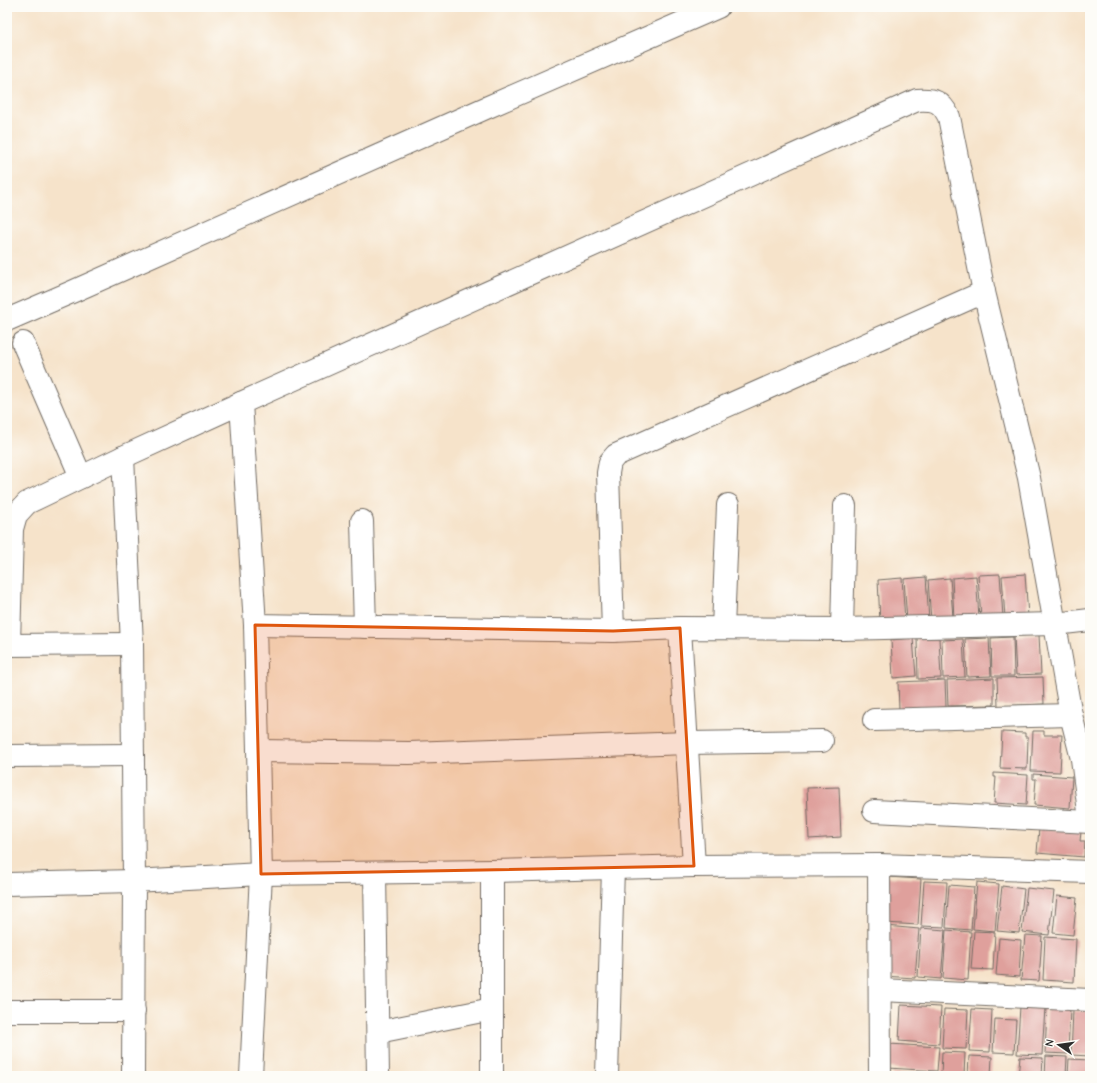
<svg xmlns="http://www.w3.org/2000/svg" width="1097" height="1083" font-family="'Comic Neue',sans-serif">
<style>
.building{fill:#dfa09c}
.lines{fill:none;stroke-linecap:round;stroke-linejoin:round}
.minor-casing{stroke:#726b63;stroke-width:24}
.minor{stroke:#fff;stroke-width:22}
.marked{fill:#df570e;fill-opacity:0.2;stroke:#df570e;stroke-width:3;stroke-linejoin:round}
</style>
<rect width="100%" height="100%" fill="#fdfcf7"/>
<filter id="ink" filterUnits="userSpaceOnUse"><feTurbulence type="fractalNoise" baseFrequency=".025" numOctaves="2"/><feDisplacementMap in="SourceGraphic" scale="8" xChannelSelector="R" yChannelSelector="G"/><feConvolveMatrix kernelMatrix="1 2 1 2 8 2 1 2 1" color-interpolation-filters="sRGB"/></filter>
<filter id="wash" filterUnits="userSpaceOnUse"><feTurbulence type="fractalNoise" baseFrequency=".012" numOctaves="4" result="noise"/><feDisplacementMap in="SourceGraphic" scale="16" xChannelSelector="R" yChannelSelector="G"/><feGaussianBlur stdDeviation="0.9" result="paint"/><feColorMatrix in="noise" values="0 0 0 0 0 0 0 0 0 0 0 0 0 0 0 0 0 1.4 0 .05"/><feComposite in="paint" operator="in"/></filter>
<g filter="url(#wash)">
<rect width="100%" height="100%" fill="#f6e3ca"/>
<g id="blocks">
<g class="building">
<path d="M 1000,574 L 1003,617 L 981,618 L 978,575 Z"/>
<path d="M 1025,574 L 1028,616 L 1005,617 L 1002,576 Z"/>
<path d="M 976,576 L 979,617 L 954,619 L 952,578 Z"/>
<path d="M 926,577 L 929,620 L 907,621 L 904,579 Z"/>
<path d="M 902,578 L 905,621 L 880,622 L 878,580 Z"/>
<path d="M 950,578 L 953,618 L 931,620 L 928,580 Z"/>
<path d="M 1039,635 L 1041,674 L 1016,675 L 1014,636 Z"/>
<path d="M 1013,637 L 1014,676 L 992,676 L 991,638 Z"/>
<path d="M 913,638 L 916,676 L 893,678 L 891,640 Z"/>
<path d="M 917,638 L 939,638 L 941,678 L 918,679 Z"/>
<path d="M 989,638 L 991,676 L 967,677 L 965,639 Z"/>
<path d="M 963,639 L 965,677 L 943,678 L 942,640 Z"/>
<path d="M 1043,677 L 1044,704 L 998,706 L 997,678 Z"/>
<path d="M 994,678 L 994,705 L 948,706 L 947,680 Z"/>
<path d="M 945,680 L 946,707 L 899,709 L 898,682 Z"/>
<path d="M 1087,704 L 1090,704 L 1090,750 L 1088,750 Z"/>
<path d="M 1033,731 L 1044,731 L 1044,735 L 1062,735 L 1060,772 L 1031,771 Z"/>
<path d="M 1002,732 L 1025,733 L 1025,737 L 1028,737 L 1027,769 L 1000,768 Z"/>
<path d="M 994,773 L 1028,775 L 1026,805 L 994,803 L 996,777 L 994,777 Z"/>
<path d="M 1033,774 L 1072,777 L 1070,808 L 1034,805 L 1036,779 L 1033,779 Z"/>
<path d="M 839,787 L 841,837 L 809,839 L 807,788 Z"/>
<path d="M 1039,828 L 1081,832 L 1080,841 L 1085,841 L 1084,857 L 1037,853 Z"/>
<path d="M 887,877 L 921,879 L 918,925 L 885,923 Z"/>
<path d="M 924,881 L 947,882 L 944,927 L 921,926 Z"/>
<path d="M 977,882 L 999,884 L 995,931 L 973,929 Z"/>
<path d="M 949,885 L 974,887 L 971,930 L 946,928 Z"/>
<path d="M 1002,886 L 1024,889 L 1019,933 L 997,931 Z"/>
<path d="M 1027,888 L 1054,891 L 1049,935 L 1022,932 Z"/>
<path d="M 1057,896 L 1077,898 L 1073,935 L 1053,933 Z"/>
<path d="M 886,926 L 919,929 L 915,978 L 883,976 Z"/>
<path d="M 921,928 L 945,930 L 941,979 L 918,977 Z"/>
<path d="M 946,930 L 971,932 L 968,980 L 943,978 Z"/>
<path d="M 974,931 L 995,932 L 993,970 L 971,969 Z"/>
<path d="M 1025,935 L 1042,936 L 1039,981 L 1021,980 Z"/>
<path d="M 1045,937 L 1076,939 L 1074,982 L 1043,980 Z"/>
<path d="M 999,938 L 1021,940 L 1019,977 L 996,975 Z"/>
<path d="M 901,1005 L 941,1007 L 939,1044 L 899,1041 Z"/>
<path d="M 1020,1007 L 1045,1008 L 1042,1055 L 1017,1054 Z"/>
<path d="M 1047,1008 L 1070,1009 L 1068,1054 L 1045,1053 Z"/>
<path d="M 944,1009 L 968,1010 L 966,1049 L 942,1048 Z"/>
<path d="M 972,1009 L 992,1010 L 990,1052 L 969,1051 Z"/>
<path d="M 1073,1011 L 1090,1011 L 1090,1056 L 1071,1055 Z"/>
<path d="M 995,1019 L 1016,1020 L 1014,1053 L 993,1052 Z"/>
<path d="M 889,1044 L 939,1047 L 937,1071 L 888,1068 Z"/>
<path d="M 942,1052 L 965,1053 L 964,1076 L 941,1076 Z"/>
<path d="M 969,1056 L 992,1057 L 991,1076 L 968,1076 Z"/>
<path d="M 1046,1056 L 1067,1057 L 1066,1076 L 1045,1076 Z"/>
<path d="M 1020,1057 L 1043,1058 L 1042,1076 L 1018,1076 Z"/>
<path d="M 1069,1059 L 1090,1060 L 1090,1076 L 1068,1076 Z"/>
<path d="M 893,1073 L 931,1075 L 931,1076 L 893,1076 Z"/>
</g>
</g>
</g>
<g filter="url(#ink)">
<use href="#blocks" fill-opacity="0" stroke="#726b63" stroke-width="1"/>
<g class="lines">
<g class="minor-casing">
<g id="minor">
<path d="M 7,320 L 74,291 L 488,107 L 718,7"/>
<path d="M 23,343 L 81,477"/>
<path d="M 241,403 L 255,625 L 261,874 L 251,1076"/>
<path d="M 123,457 L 132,644 L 134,881 L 133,1076"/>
<path d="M 362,521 L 365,627"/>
<path d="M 255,625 L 613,631 L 680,628 L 842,629 L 1055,624 L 1090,620"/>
<path d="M 680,628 L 694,866"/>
<path d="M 723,628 L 728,505"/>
<path d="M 842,629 L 845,506"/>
<path d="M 613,631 L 608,473 L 610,462 L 616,455 L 984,292"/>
<path d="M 7,645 L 132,644"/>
<path d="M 9,645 L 12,529 L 16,515 L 27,503 L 123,457 L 241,403 L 917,100 C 935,99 941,101 949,117 L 984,292 L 1029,478 L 1071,715 L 1082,759 L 1090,819"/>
<path d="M 874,720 L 1071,715"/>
<path d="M 259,751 L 409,753 L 687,743 L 822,741"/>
<path d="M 7,756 L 133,755"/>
<path d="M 874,811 L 1090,822"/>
<path d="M 879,865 L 880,1076"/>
<path d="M 492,871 L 492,1076"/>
<path d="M 375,873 L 378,1076"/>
<path d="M 7,884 L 134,881 L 261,874 L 492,871 L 694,866 L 879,865 L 1090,872"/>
<path d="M 880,990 L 1090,1000"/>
<path d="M 7,1011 L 134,1011"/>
<path d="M 378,1032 L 492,1009"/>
<path d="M 607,1076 L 613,868"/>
</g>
</g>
<use href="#minor" class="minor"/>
</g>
</g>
<path class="marked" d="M 255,625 L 613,631 L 680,628 L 694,866 L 261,874 Z"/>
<rect width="1097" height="1083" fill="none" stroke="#fdfcf7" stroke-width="24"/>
<g transform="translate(1059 1045) rotate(283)" stroke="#fdfcf7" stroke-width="3" paint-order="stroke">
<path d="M0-3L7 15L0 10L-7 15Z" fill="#2b2b2b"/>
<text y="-6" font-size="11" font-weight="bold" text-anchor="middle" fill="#2b2b2b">N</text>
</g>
</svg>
